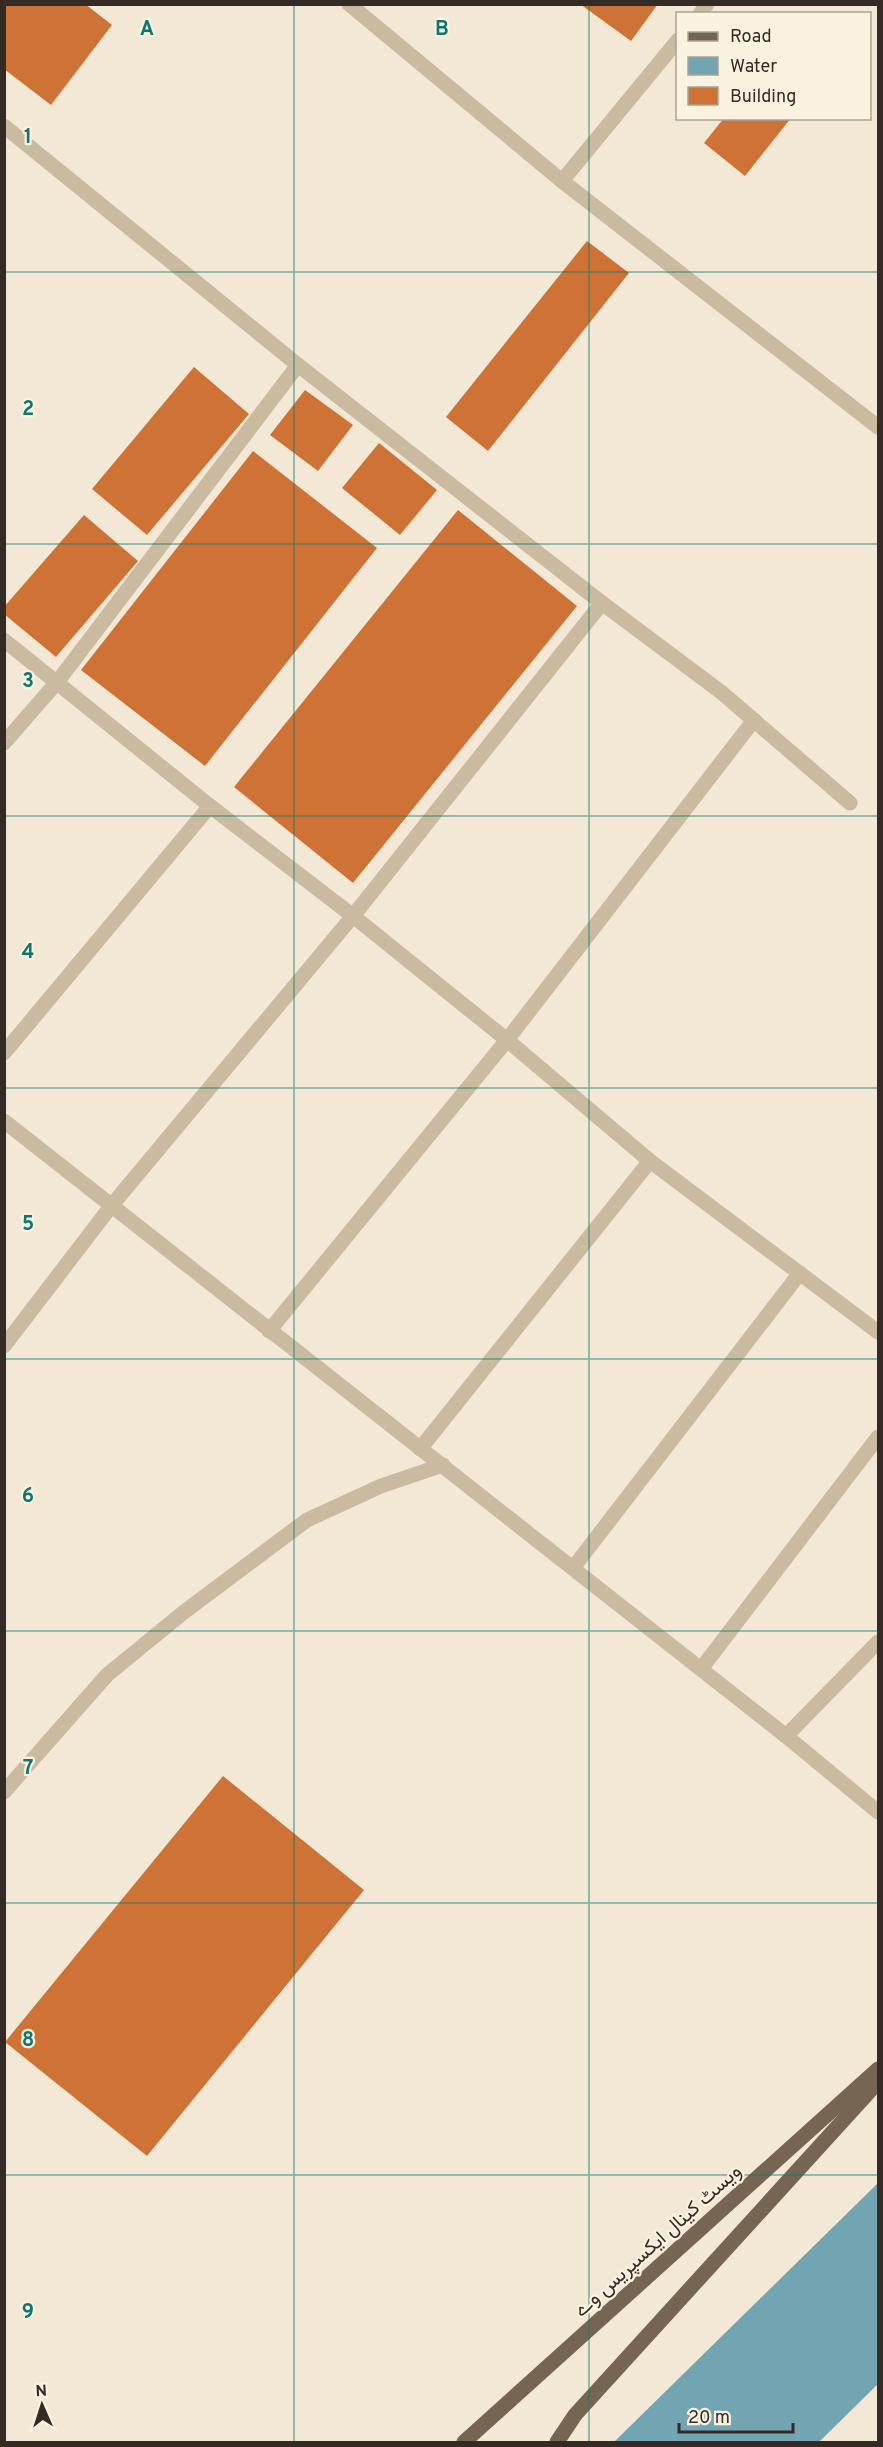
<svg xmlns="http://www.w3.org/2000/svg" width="883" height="2447" font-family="Overpass,Vazirmatn,sans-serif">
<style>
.water{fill:#72a5b1}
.building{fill:#ce7236}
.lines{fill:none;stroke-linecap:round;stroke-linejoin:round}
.minor{stroke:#cabaa0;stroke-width:15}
.major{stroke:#776554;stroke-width:15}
.grid{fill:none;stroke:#0f766e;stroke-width:1.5;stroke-opacity:0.55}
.labels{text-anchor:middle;stroke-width:4.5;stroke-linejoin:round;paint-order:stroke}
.street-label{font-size:20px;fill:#342b24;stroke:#faf2e1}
.grid-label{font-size:20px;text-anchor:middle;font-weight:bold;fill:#0f766e;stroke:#faf2e1;stroke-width:4.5;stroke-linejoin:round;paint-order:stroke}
</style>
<rect width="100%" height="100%" fill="#f2e8d5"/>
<path class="water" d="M 878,2183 L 878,2384 L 819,2442 L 614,2442 Z"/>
<g class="building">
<path d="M 4,4 L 85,4 L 112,25 L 51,105 L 4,69 Z"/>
<path d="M 580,4 L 658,4 L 631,41 Z"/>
<path d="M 724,118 L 791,118 L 745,176 L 704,143 Z"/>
<path d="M 587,241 L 629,273 L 488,451 L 446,417 Z"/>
<path d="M 194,367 L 249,414 L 147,535 L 92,489 Z"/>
<path d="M 305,390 L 353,425 L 318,471 L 270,435 Z"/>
<path d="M 379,443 L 437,490 L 400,535 L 342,488 Z"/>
<path d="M 253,451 L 377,548 L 205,766 L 81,670 Z"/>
<path d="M 458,510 L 577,606 L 353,883 L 234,787 Z"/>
<path d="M 84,515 L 138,561 L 56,657 L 4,614 L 4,607 Z"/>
<path d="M 223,1776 L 364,1890 L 147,2156 L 5,2042 Z"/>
</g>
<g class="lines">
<g class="minor">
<path d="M 349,4 L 562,181 L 878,427"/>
<path d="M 700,14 L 707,4"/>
<path d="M 4,126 L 298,365 L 602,603 L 721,692 L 850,803"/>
<path d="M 562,181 L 678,40"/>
<path d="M 4,640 L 210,806 L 353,916 L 507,1040 L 650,1161 L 878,1332"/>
<path d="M 4,743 L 58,681 L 298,365"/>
<path d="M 4,1053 L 210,806"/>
<path d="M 4,1121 L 786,1736 L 878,1812"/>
<path d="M 269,1331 L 507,1040 L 754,720"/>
<path d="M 4,1346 L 112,1205 L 353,916 L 602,603"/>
<path d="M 420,1449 L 650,1161"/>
<path d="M 573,1568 L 800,1273"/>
<path d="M 701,1669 L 878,1437"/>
<path d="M 786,1736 L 878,1642"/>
<path d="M 4,1792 L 107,1675 L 184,1612 L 307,1520 L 381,1486 L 443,1465"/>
</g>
<g class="major">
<path d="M 464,2442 L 878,2069"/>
<path d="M 557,2442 L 575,2415 L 878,2082"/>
</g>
</g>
<path class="grid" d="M 294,4 L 294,2442M 589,4 L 589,2442M 4,272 L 878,272M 4,544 L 878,544M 4,816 L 878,816M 4,1088 L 878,1088M 4,1359 L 878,1359M 4,1631 L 878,1631M 4,1903 L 878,1903M 4,2175 L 878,2175"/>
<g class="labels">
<g class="street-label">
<text transform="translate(657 2240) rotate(-42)" y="7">ویسٹ کینال ایکسپریس وے</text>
</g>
</g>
<g class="grid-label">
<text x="147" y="35">A</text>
<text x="442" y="35">B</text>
<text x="28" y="143">1</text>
<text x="28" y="415">2</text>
<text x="28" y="687">3</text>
<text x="28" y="958">4</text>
<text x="28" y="1230">5</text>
<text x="28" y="1502">6</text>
<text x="28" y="1774">7</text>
<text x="28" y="2046">8</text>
<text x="28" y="2318">9</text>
</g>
<rect width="883" height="2447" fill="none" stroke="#342b24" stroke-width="12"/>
<rect x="676" y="12" width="195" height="108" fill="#faf2e1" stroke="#aba295" stroke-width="1.5"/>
<rect x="688" y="32" width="30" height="9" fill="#776554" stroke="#aba295" stroke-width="1.5"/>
<text x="730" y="42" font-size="18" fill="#342b24">Road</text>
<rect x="688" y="57" width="30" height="18" fill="#72a5b1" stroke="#aba295" stroke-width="1.5"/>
<text x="730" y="72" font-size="18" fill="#342b24">Water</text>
<rect x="688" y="87" width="30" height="18" fill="#ce7236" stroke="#aba295" stroke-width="1.5"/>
<text x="730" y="102" font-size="18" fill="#342b24">Building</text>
<g transform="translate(42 2405) rotate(357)" stroke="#faf2e1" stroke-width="4.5" paint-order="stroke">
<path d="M0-4.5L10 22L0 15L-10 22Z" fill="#342b24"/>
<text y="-9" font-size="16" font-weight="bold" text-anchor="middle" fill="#342b24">N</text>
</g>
<path d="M679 2423v9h114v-9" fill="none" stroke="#342b24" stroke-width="3"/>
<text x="688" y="2423" font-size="18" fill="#342b24" stroke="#faf2e1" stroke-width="4.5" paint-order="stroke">20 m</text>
</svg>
